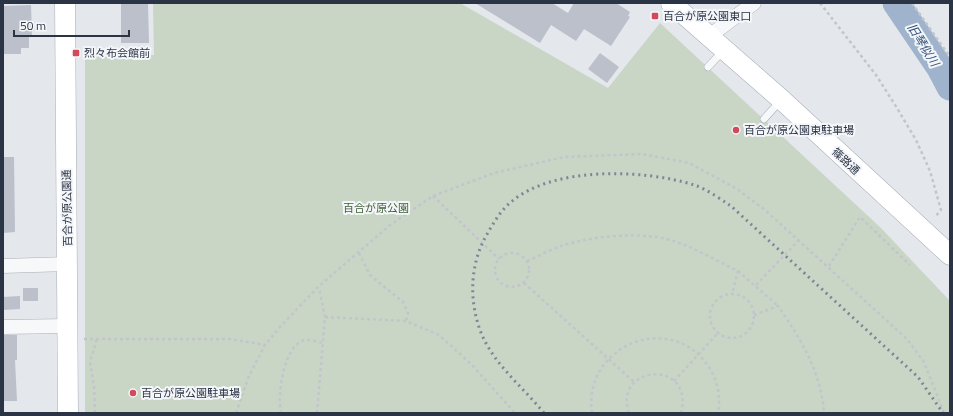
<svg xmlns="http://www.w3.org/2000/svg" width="953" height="416" font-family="'Titillium Web','Noto Sans JP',sans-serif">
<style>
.green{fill:#c9d6c5}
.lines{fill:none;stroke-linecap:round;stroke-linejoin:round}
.river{stroke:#9fb4cc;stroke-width:27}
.building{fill:#bbc0ca}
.lane-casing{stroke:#a9aeb7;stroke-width:8}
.street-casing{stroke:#a9aeb7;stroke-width:15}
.secondary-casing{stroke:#a9aeb7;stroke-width:21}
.path{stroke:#c2c5cb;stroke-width:2.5;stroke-dasharray:3 3;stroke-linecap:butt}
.lane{stroke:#f7f8fa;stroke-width:7}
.street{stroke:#f7f8fa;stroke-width:14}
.secondary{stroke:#fff;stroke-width:20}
.rail{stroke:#7d8696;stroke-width:3;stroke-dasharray:2 4;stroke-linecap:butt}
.poi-dot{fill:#d1495b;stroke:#f4f6f9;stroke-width:1.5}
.labels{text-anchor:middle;stroke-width:4;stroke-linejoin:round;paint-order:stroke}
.poi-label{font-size:11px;fill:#2b3445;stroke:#f4f6f9;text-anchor:start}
.street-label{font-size:11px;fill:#2b3445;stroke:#f4f6f9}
.park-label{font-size:11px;fill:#3f6138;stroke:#f4f6f9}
.water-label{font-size:12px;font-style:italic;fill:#34527a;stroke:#f4f6f9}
</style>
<rect width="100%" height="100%" fill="#e4e7ec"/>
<path class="green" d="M 153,3 L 460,3 L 608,88 L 660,23 L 881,228 L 950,301 L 950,413 L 85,413 L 85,55 L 154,55 Z"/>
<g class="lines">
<path class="river" d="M 896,3 L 940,68 L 950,87"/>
</g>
<g class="building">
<path d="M 121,3 L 148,3 L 149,43 L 121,43 Z"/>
<path d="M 475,3 L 552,3 L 568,13 L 574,3 L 616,3 L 630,12 L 628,16 L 630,17 L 611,46 L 584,29 L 576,41 L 551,25 L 540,43 Z"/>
<path d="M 31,5 L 32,36 L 29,36 L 29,48 L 21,48 L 21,54 L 3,54 L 3,6 Z"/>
<path d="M 600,53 L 619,67 L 607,83 L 588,69 Z"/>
<path d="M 3,157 L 14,157 L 15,232 L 3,233 Z"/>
<rect x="23" y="288" width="15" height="13"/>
<path d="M 20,296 L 20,309 L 3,310 L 3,297 Z"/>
<path d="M 3,335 L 17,335 L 17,360 L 15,360 L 17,401 L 3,401 Z"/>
</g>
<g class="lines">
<g class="lane-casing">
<g id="lane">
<path d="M 708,67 L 723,51"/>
<path d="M 764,119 L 781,100"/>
</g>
</g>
<g class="street-casing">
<g id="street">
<path d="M 708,37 L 754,3"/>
<path d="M 3,266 L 68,264"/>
<path d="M 3,327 L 67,326"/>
</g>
</g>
<g class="secondary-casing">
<g id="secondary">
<path d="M 65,3 L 68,413"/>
<path d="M 671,3 L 782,100 L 950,255"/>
</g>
</g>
<g class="path">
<path d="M 820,3 L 876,75 L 897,108 L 916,140 L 930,171 L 941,210 L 935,217"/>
<path d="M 912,3 L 950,57"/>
<path d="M 433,196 L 499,259"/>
<path d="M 359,253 L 370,275 L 403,302 L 408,313 L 406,321"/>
<circle cx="512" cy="270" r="17"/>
<path d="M 527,261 C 539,256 551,249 564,245 C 594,236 637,232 667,239 C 692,246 715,260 738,271 L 732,294"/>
<path d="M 829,266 L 860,217 L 910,265"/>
<path d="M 738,271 L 778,306"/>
<path d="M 524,283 L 634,382"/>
<path d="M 756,285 L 799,240"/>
<circle cx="732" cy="316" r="22"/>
<path d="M 754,315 L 778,306 C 801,339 821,372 824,413"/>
<path d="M 325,317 L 406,321 L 439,335 L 472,365 L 515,413"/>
<path d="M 84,339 L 230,339 L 265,345"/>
<path d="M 674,381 L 717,334"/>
<path d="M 95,413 L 94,387 L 90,362 L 97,339"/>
<path d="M 236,413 L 249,376 L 265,345 L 280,327 L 318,287 L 390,225 L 433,196 L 494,173 L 564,157 L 642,154 L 689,163 L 737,189 L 765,210 L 907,339 L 924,362 L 944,413"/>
<path d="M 281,413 C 277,396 283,345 305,340 C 310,339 318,342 323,343"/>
<path d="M 317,413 L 325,317 L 319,288"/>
<path d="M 592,413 C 582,344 674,309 710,369 C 718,382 721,398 718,413"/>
<path d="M 629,413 C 612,365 695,358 681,413"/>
</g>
<use href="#lane" class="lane"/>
<use href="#street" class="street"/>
<use href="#secondary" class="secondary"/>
<path class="rail" d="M 544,413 C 522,386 492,363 480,330 C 469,299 470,265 486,236 C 493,224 500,211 511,202 C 553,166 644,169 694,185 C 707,189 720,199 731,206 L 918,377 L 943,413"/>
</g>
<g class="poi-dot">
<rect x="651" y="12" width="8" height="8" rx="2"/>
<rect x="72" y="49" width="8" height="8" rx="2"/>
<circle cx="736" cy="130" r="4"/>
<circle cx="133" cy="393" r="4"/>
</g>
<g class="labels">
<g class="poi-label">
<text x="663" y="20">百合が原公園東口</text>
<text x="84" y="57">烈々布会館前</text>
<text x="744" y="134">百合が原公園東駐車場</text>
<text x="141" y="397">百合が原公園駐車場</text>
</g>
<g class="street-label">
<text transform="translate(846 161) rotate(43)" y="4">篠路通</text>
<text transform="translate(67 208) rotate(-91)" y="4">百合が原公園通</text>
</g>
<g class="park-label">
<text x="376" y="212">百合が原公園</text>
</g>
<g class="water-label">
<text transform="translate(923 45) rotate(58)" y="4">旧琴似川</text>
</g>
</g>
<rect width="953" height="416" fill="none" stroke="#2b3445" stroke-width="8"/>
<path d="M14 30v6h115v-6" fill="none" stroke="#2b3445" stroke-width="2"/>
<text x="20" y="30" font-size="12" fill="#2b3445" stroke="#f4f6f9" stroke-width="3" paint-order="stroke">50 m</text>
</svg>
